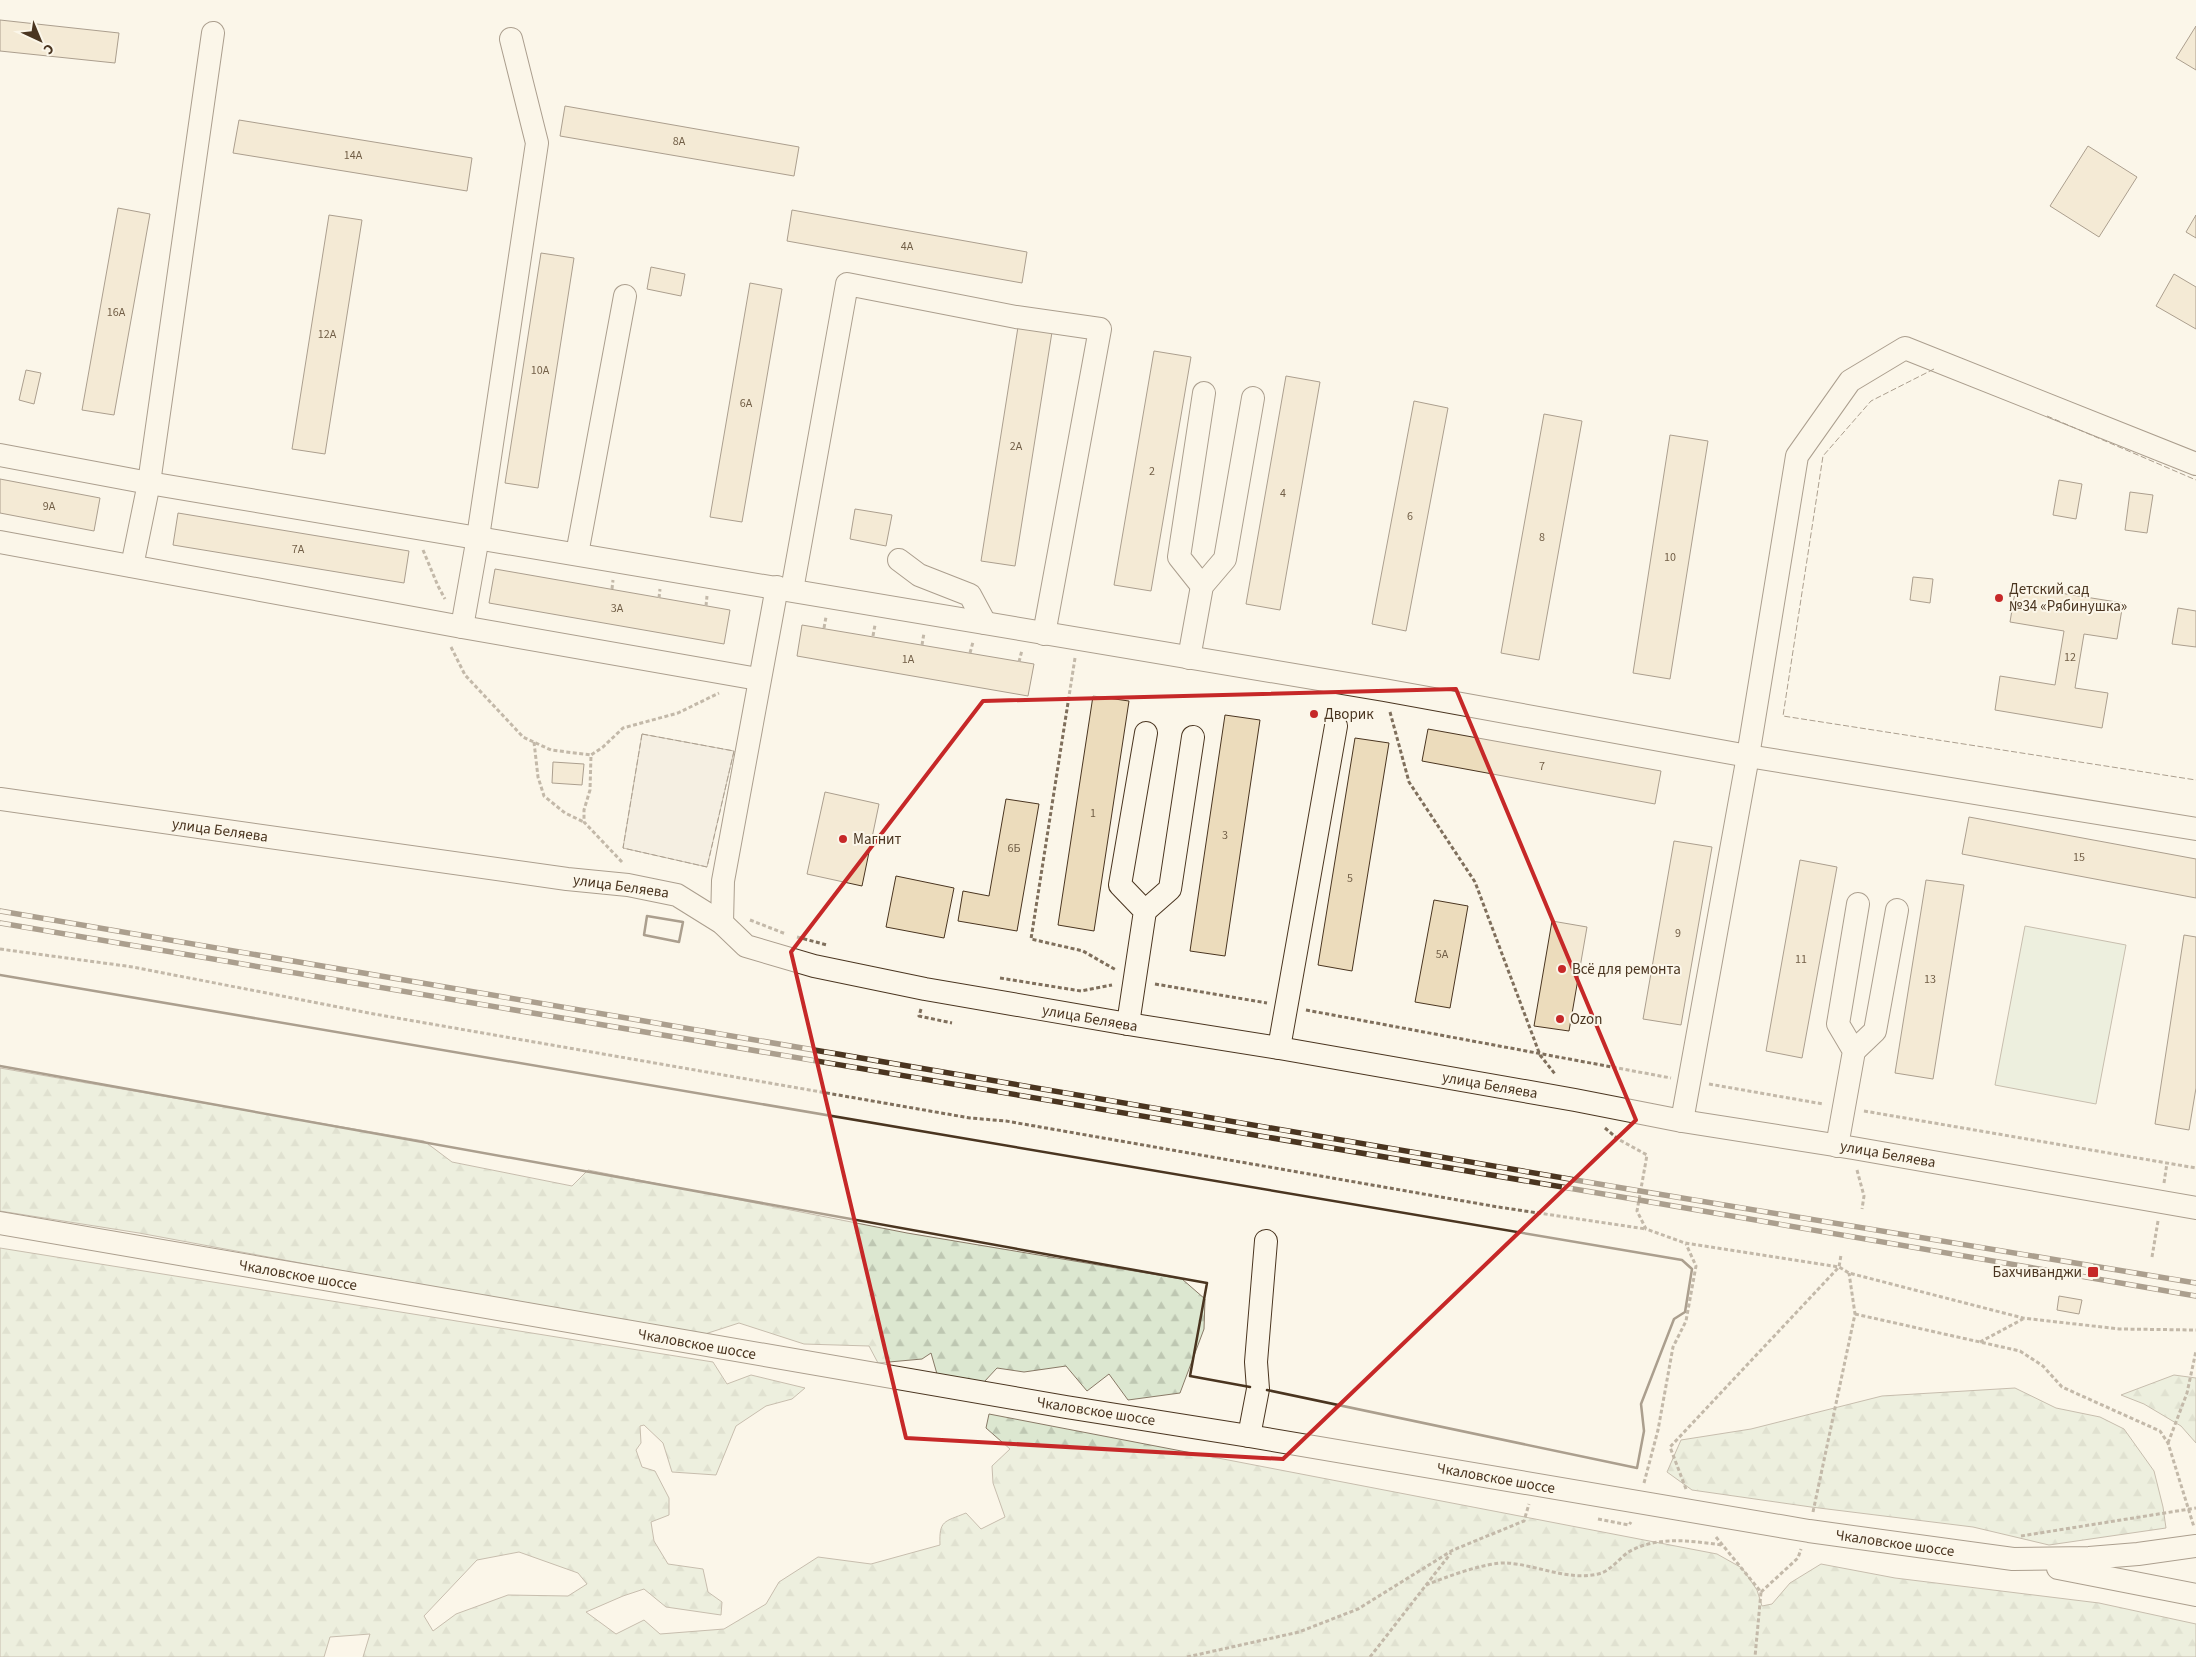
<svg xmlns="http://www.w3.org/2000/svg" width="2196" height="1657" font-family="'Source Sans 3',sans-serif">
<style>
.forest{fill:url(#forest-firs);stroke:#887966;fill-rule:evenodd}
.green{fill:#dce7d0;stroke:#887966}
.parking{fill:#ede7d9;stroke:#887966}
.building{fill:#ecdcbc;stroke:#4a3520}
.lines{fill:none;stroke-linecap:round;stroke-linejoin:round}
.minor-casing{stroke:#4a3520;stroke-width:24}
.path{stroke:#7f6f5c;stroke-width:3;stroke-dasharray:4 2.5;stroke-linecap:butt}
.minor{stroke:#fbf6e9;stroke-width:22}
.rail-casing{stroke:#4a3520;stroke-width:5.5}
.rail{stroke:#fbf6e9;stroke-width:4;stroke-dasharray:11;stroke-linecap:butt}
.fence{stroke:#4a3520;stroke-width:1;stroke-dasharray:6 2.5;stroke-linecap:butt}
.wall{stroke:#4a3520;stroke-width:2.5}
.marked{fill:none;stroke:#c62828;stroke-width:4;stroke-linejoin:round}
.poi-dot{fill:#c62828;stroke:#fbf6e9;stroke-width:2}
.labels{text-anchor:middle;stroke-width:4;stroke-linejoin:round;paint-order:stroke}
.number-label{font-size:12px;fill:#725f47}
.poi-label{font-size:15px;fill:#4a3520;stroke:#fbf6e9;text-anchor:start}
.street-label{font-size:15px;fill:#4a3520;stroke:#fbf6e9}
</style>
<defs>
<pattern id="forest-firs" width="22" height="20" patternUnits="userSpaceOnUse" patternTransform="scale(1.25)"><rect width="22" height="20" fill="#dce7d0"/><path d="M5 1l3.5 6h-7zM16 11l3.5 6h-7z" fill="#bec7b2"/></pattern>
</defs>
<rect width="100%" height="100%" fill="#fbf6e9"/>
<g class="forest">
<path d="M 0,1068 L 424,1141 L 452,1162 L 572,1186 L 588,1170 L 907,1233 L 1182,1279 L 1205,1299 L 1204,1329 L 1180,1393 L 1128,1400 L 1109,1374 L 1087,1391 L 1066,1366 L 1024,1372 L 997,1368 L 984,1382 L 937,1374 L 931,1353 L 922,1359 L 878,1363 L 869,1346 L 804,1344 L 739,1323 L 705,1334 L 559,1311 L 139,1233 L 0,1211 Z"/>
<path d="M 0,1248 L 713,1362 L 727,1384 L 751,1375 L 805,1388 L 792,1399 L 766,1406 L 736,1426 L 716,1475 L 672,1472 L 663,1443 L 644,1425 L 640,1426 L 641,1443 L 636,1450 L 642,1467 L 655,1471 L 669,1498 L 669,1515 L 651,1522 L 654,1541 L 668,1564 L 703,1569 L 708,1592 L 722,1602 L 721,1615 L 666,1607 L 644,1589 L 623,1596 L 586,1612 L 616,1634 L 644,1620 L 660,1634 L 724,1629 L 766,1604 L 779,1582 L 818,1557 L 871,1564 L 940,1545 C 939,1520 944,1522 966,1513 L 981,1529 L 1005,1517 L 993,1483 L 992,1466 L 1010,1449 L 986,1428 L 989,1414 L 1717,1554 L 1742,1568 L 1757,1590 L 1762,1606 L 1772,1604 L 1790,1583 L 1821,1564 L 1895,1578 L 2099,1603 L 2196,1624 L 2196,1657 L 363,1657 L 370,1634 L 330,1637 L 324,1657 L 0,1657 ZM 519,1552 L 578,1573 L 587,1584 L 568,1596 L 508,1595 L 456,1614 L 433,1631 L 424,1616 L 477,1560 Z"/>
<path d="M 2174,1375 L 2196,1378 L 2196,1443 L 2181,1426 L 2144,1404 L 2121,1395 Z"/>
<path d="M 2015,1388 L 2056,1408 L 2100,1417 L 2124,1429 L 2154,1471 L 2163,1507 L 2166,1528 L 2049,1545 L 1973,1527 L 1811,1507 L 1692,1490 L 1667,1472 L 1681,1440 L 1751,1429 L 1882,1396 Z"/>
</g>
<path class="green" d="M 2025,926 L 2126,945 L 2096,1104 L 1995,1085 Z"/>
<path class="parking" d="M 642,734 L 734,751 L 707,867 L 623,848 Z"/>
<g class="building">
<path d="M 0,20 L 119,33 L 115,63 L 0,51 Z"/>
<path d="M 2196,26 L 2196,70 L 2176,58 Z"/>
<path d="M 565,106 L 799,147 L 794,176 L 560,136 Z"/>
<path d="M 239,120 L 472,158 L 467,191 L 233,153 Z"/>
<path d="M 2088,146 L 2137,177 L 2099,237 L 2050,206 Z"/>
<path d="M 118,208 L 150,214 L 114,415 L 82,410 Z"/>
<path d="M 792,210 L 1027,252 L 1022,283 L 787,241 Z"/>
<path d="M 329,215 L 362,220 L 325,454 L 292,449 Z"/>
<path d="M 2196,215 L 2196,238 L 2186,232 Z"/>
<path d="M 541,253 L 574,258 L 538,488 L 505,483 Z"/>
<path d="M 651,267 L 685,274 L 681,296 L 647,289 Z"/>
<path d="M 2174,274 L 2196,287 L 2196,329 L 2156,306 Z"/>
<path d="M 750,283 L 782,289 L 742,522 L 710,517 Z"/>
<path d="M 1018,327 L 1052,332 L 1015,566 L 981,561 Z"/>
<path d="M 1154,351 L 1191,357 L 1151,591 L 1114,585 Z"/>
<path d="M 26,370 L 41,373 L 34,404 L 19,400 Z"/>
<path d="M 1286,376 L 1320,382 L 1280,610 L 1246,604 Z"/>
<path d="M 1414,401 L 1448,408 L 1406,631 L 1372,624 Z"/>
<path d="M 1544,414 L 1582,421 L 1539,660 L 1501,653 Z"/>
<path d="M 1670,435 L 1708,441 L 1670,679 L 1633,673 Z"/>
<path d="M 0,479 L 100,498 L 94,531 L 0,513 Z"/>
<path d="M 2059,480 L 2082,484 L 2076,519 L 2053,515 Z"/>
<path d="M 2130,492 L 2153,495 L 2147,533 L 2125,530 Z"/>
<path d="M 855,509 L 892,515 L 886,546 L 850,539 Z"/>
<path d="M 178,513 L 409,551 L 404,583 L 173,545 Z"/>
<path d="M 495,569 L 730,610 L 724,644 L 489,603 Z"/>
<path d="M 1913,577 L 1933,579 L 1930,603 L 1910,600 Z"/>
<path d="M 2016,586 L 2123,603 L 2117,639 L 2084,634 L 2075,688 L 2108,693 L 2102,728 L 1995,710 L 2000,676 L 2055,685 L 2064,631 L 2010,622 Z"/>
<path d="M 2178,608 L 2196,611 L 2196,647 L 2172,644 Z"/>
<path d="M 802,625 L 1034,664 L 1028,696 L 797,656 Z"/>
<path d="M 1093,696 L 1129,701 L 1094,931 L 1058,925 Z"/>
<path d="M 1225,715 L 1260,720 L 1225,956 L 1190,951 Z"/>
<path d="M 1428,729 L 1661,771 L 1655,804 L 1422,761 Z"/>
<path d="M 1355,738 L 1389,743 L 1352,971 L 1318,965 Z"/>
<path d="M 553,762 L 584,764 L 582,785 L 552,783 Z"/>
<path d="M 825,792 L 879,804 L 862,886 L 807,874 Z"/>
<path d="M 1006,799 L 1039,804 L 1017,931 L 958,921 L 963,891 L 989,896 Z"/>
<path d="M 1969,817 L 2196,859 L 2196,898 L 1962,854 Z"/>
<path d="M 1674,841 L 1712,847 L 1681,1025 L 1643,1019 Z"/>
<path d="M 1800,860 L 1837,867 L 1802,1058 L 1766,1051 Z"/>
<path d="M 896,876 L 954,888 L 944,938 L 886,927 Z"/>
<path d="M 1926,880 L 1964,885 L 1933,1079 L 1895,1073 Z"/>
<path d="M 1434,900 L 1468,906 L 1450,1008 L 1415,1002 Z"/>
<path d="M 1552,921 L 1587,927 L 1569,1031 L 1534,1026 Z"/>
<path d="M 2184,935 L 2196,937 L 2196,1088 L 2189,1130 L 2155,1124 Z"/>
<path d="M 2059,1296 L 2082,1300 L 2079,1314 L 2057,1310 Z"/>
</g>
<g class="lines">
<g class="minor-casing">
<g id="minor">
<path d="M 0,455 L 149,483 L 1384,690 L 1748,756 L 2196,829"/>
<path d="M 0,542 L 462,627 L 758,679"/>
<path d="M 577,554 L 625,296"/>
<path d="M 899,560 L 919,575 L 970,595 L 985,623"/>
<path d="M 132,566 L 149,483 L 213,33"/>
<path d="M 1202,586 L 1179,557 L 1204,393"/>
<path d="M 792,590 L 847,284 L 1016,317 L 1100,329 L 1044,634"/>
<path d="M 462,627 L 478,537 L 537,143 L 511,39"/>
<path d="M 1189,658 L 1202,586 L 1225,559 L 1253,398"/>
<path d="M 0,799 L 567,879 L 628,885 L 677,895 L 722,923 L 746,946 L 814,966 L 925,989 L 1128,1024 L 1279,1048 L 1575,1100 L 1682,1121 L 1853,1148 L 2196,1208"/>
<path d="M 1145,911 L 1170,889 L 1193,737"/>
<path d="M 722,923 L 723,881 L 777,587"/>
<path d="M 1128,1024 L 1145,911 L 1120,885 L 1146,733"/>
<path d="M 1279,1048 L 1336,726"/>
<path d="M 1854,1051 L 1875,1031 L 1897,910"/>
<path d="M 1682,1121 L 1748,756 L 1797,456 L 1850,381 L 1905,348 L 2196,464"/>
<path d="M 1837,1146 L 1854,1051 L 1838,1024 L 1858,904"/>
<path d="M 0,1223 L 1066,1407 L 1249,1436 L 1809,1531 L 2013,1559 L 2089,1558 L 2138,1554 L 2196,1546"/>
<path d="M 1249,1436 L 1258,1389 L 1256,1362 L 1266,1241"/>
<path d="M 2058,1568 L 2196,1595"/>
</g>
</g>
<g class="path">
<path d="M 423,550 L 438,586 L 445,599"/>
<path d="M 612,589 L 613,580"/>
<path d="M 659,598 L 660,589"/>
<path d="M 706,606 L 707,596"/>
<path d="M 824,628 L 826,617"/>
<path d="M 873,636 L 875,625"/>
<path d="M 922,645 L 924,633"/>
<path d="M 451,647 L 465,675 L 523,737 L 551,750 L 591,755"/>
<path d="M 970,653 L 973,642"/>
<path d="M 1075,658 L 1031,939 L 1083,951 L 1116,970"/>
<path d="M 1019,662 L 1022,650"/>
<path d="M 1390,712 L 1409,782 L 1475,882 L 1540,1055 L 1555,1074"/>
<path d="M 534,742 L 538,777 L 544,796 L 565,813 L 584,822"/>
<path d="M 622,862 L 584,822 L 584,810 L 590,790 L 591,755 L 603,747 L 623,728 L 678,713 L 719,693"/>
<path d="M 750,920 L 786,934"/>
<path d="M 797,937 L 827,945"/>
<path d="M 0,949 L 133,967 L 374,1014 L 970,1118 L 1006,1121 L 1498,1207 L 1646,1229"/>
<path d="M 1000,978 L 1081,991 L 1112,985"/>
<path d="M 1155,984 L 1267,1003"/>
<path d="M 921,1009 L 919,1016 L 952,1023"/>
<path d="M 1306,1010 L 1671,1078"/>
<path d="M 1709,1084 L 1823,1104"/>
<path d="M 1864,1111 L 2196,1168"/>
<path d="M 1605,1128 L 1618,1139 L 1647,1155 L 1637,1211 L 1646,1229 L 1685,1243 L 1839,1267 L 1849,1273 L 2023,1318 L 2119,1329 L 2196,1330"/>
<path d="M 1857,1170 L 1864,1196 L 1862,1209"/>
<path d="M 2164,1183 L 2167,1163"/>
<path d="M 2152,1257 L 2158,1221"/>
<path d="M 1855,1314 L 2020,1351 L 2043,1366 L 2062,1387 L 2160,1431 L 2168,1443 L 2194,1527"/>
<path d="M 1980,1342 L 2023,1319"/>
<path d="M 2168,1443 L 2187,1393 L 2196,1351"/>
<path d="M 1644,1483 L 1658,1430 L 1673,1347 L 1686,1321 L 1696,1266 L 1686,1244"/>
<path d="M 1686,1489 L 1670,1447 L 1839,1267 L 1841,1255"/>
<path d="M 1813,1512 L 1855,1314 L 1849,1273"/>
<path d="M 1598,1519 L 1629,1525 L 1631,1522"/>
<path d="M 2021,1536 L 2196,1508"/>
<path d="M 1716,1537 L 1761,1592 L 1755,1657"/>
<path d="M 1426,1585 C 1446,1577 1486,1562 1507,1563 C 1537,1565 1568,1581 1598,1574 C 1612,1571 1620,1556 1632,1550 C 1661,1536 1692,1541 1722,1545"/>
<path d="M 1761,1592 L 1798,1558 L 1801,1549"/>
<path d="M 1187,1657 L 1299,1632 L 1358,1609 L 1453,1550 L 1524,1521 L 1529,1504"/>
<path d="M 1370,1657 L 1451,1553"/>
</g>
<use href="#minor" class="minor"/>
<g class="rail-casing">
<g id="rail">
<path d="M 0,911 L 1640,1191 L 2196,1283"/>
<path d="M 0,923 L 1639,1200 L 2196,1296"/>
</g>
</g>
<use href="#rail" class="rail"/>
<g class="fence">
<path d="M 1934,369 L 1871,401 L 1823,456 L 1783,716 L 2196,780"/>
<path d="M 2047,416 L 2196,480"/>
<path d="M 642,734 L 734,751 L 707,867 L 623,848 Z"/>
</g>
<g class="wall">
<path d="M 647,916 L 683,922 L 679,942 L 644,935 Z"/>
<path d="M 0,975 L 1682,1260 L 1692,1269 L 1685,1312 L 1674,1319 L 1641,1404 L 1644,1431 L 1637,1468 L 1267,1390"/>
<path d="M 0,1066 L 1207,1283 L 1190,1376 L 1250,1387"/>
</g>
</g>
<path d="M0 0H2196V1657H0ZM 1456,689 L 1636,1120 L 1283,1459 L 906,1438 L 791,952 L 983,701 Z" fill="#fbf6e9" fill-opacity=".55" fill-rule="evenodd"/>
<path class="marked" d="M 1456,689 L 1636,1120 L 1283,1459 L 906,1438 L 791,952 L 983,701 Z"/>
<g class="poi-dot">
<circle cx="1999" cy="598" r="5"/>
<circle cx="1314" cy="714" r="5"/>
<circle cx="843" cy="839" r="5"/>
<circle cx="1562" cy="969" r="5"/>
<circle cx="1560" cy="1019" r="5"/>
<rect x="2087" y="1266" width="12" height="12" rx="2.5"/>
</g>
<g class="labels">
<g class="number-label">
<text x="679" y="145">8А</text>
<text x="353" y="159">14А</text>
<text x="907" y="250">4А</text>
<text x="116" y="316">16А</text>
<text x="327" y="338">12А</text>
<text x="540" y="374">10А</text>
<text x="746" y="407">6А</text>
<text x="1016" y="450">2А</text>
<text x="1152" y="475">2</text>
<text x="1283" y="497">4</text>
<text x="49" y="510">9А</text>
<text x="1410" y="520">6</text>
<text x="1542" y="541">8</text>
<text x="298" y="553">7А</text>
<text x="1670" y="561">10</text>
<text x="617" y="612">3А</text>
<text x="2070" y="661">12</text>
<text x="908" y="663">1А</text>
<text x="1542" y="770">7</text>
<text x="1093" y="817">1</text>
<text x="1225" y="839">3</text>
<text x="1014" y="852">6Б</text>
<text x="2079" y="861">15</text>
<text x="1350" y="882">5</text>
<text x="1678" y="937">9</text>
<text x="1442" y="958">5А</text>
<text x="1801" y="963">11</text>
<text x="1930" y="983">13</text>
</g>
<g class="poi-label">
<text x="2009" y="594">Детский сад<tspan x="2009" dy="17">№34 «Рябинушка»</tspan></text>
<text x="1324" y="719">Дворик</text>
<text x="853" y="844">Магнит</text>
<text x="1572" y="974">Всё для ремонта</text>
<text x="1570" y="1024">Ozon</text>
<text x="2082" y="1277" text-anchor="end">Бахчиванджи</text>
</g>
<g class="street-label">
<text transform="translate(220 830) rotate(8)" y="5">улица Беляева</text>
<text transform="translate(621 886) rotate(8)" y="5">улица Беляева</text>
<text transform="translate(1090 1018) rotate(10)" y="5">улица Беляева</text>
<text transform="translate(1490 1085) rotate(10)" y="5">улица Беляева</text>
<text transform="translate(1888 1154) rotate(10)" y="5">улица Беляева</text>
<text transform="translate(298 1275) rotate(10)" y="5">Чкаловское шоссе</text>
<text transform="translate(697 1344) rotate(10)" y="5">Чкаловское шоссе</text>
<text transform="translate(1096 1411) rotate(9)" y="5">Чкаловское шоссе</text>
<text transform="translate(1496 1478) rotate(10)" y="5">Чкаловское шоссе</text>
<text transform="translate(1895 1543) rotate(8)" y="5">Чкаловское шоссе</text>
</g>
</g>
<g transform="translate(40 40) rotate(136)" stroke="#fbf6e9" stroke-width="4" paint-order="stroke">
<path d="M0-4L9 19L0 12L-9 19Z" fill="#4a3520"/>
<text y="-8" font-size="14" font-weight="bold" text-anchor="middle" fill="#4a3520">С</text>
</g>
</svg>
